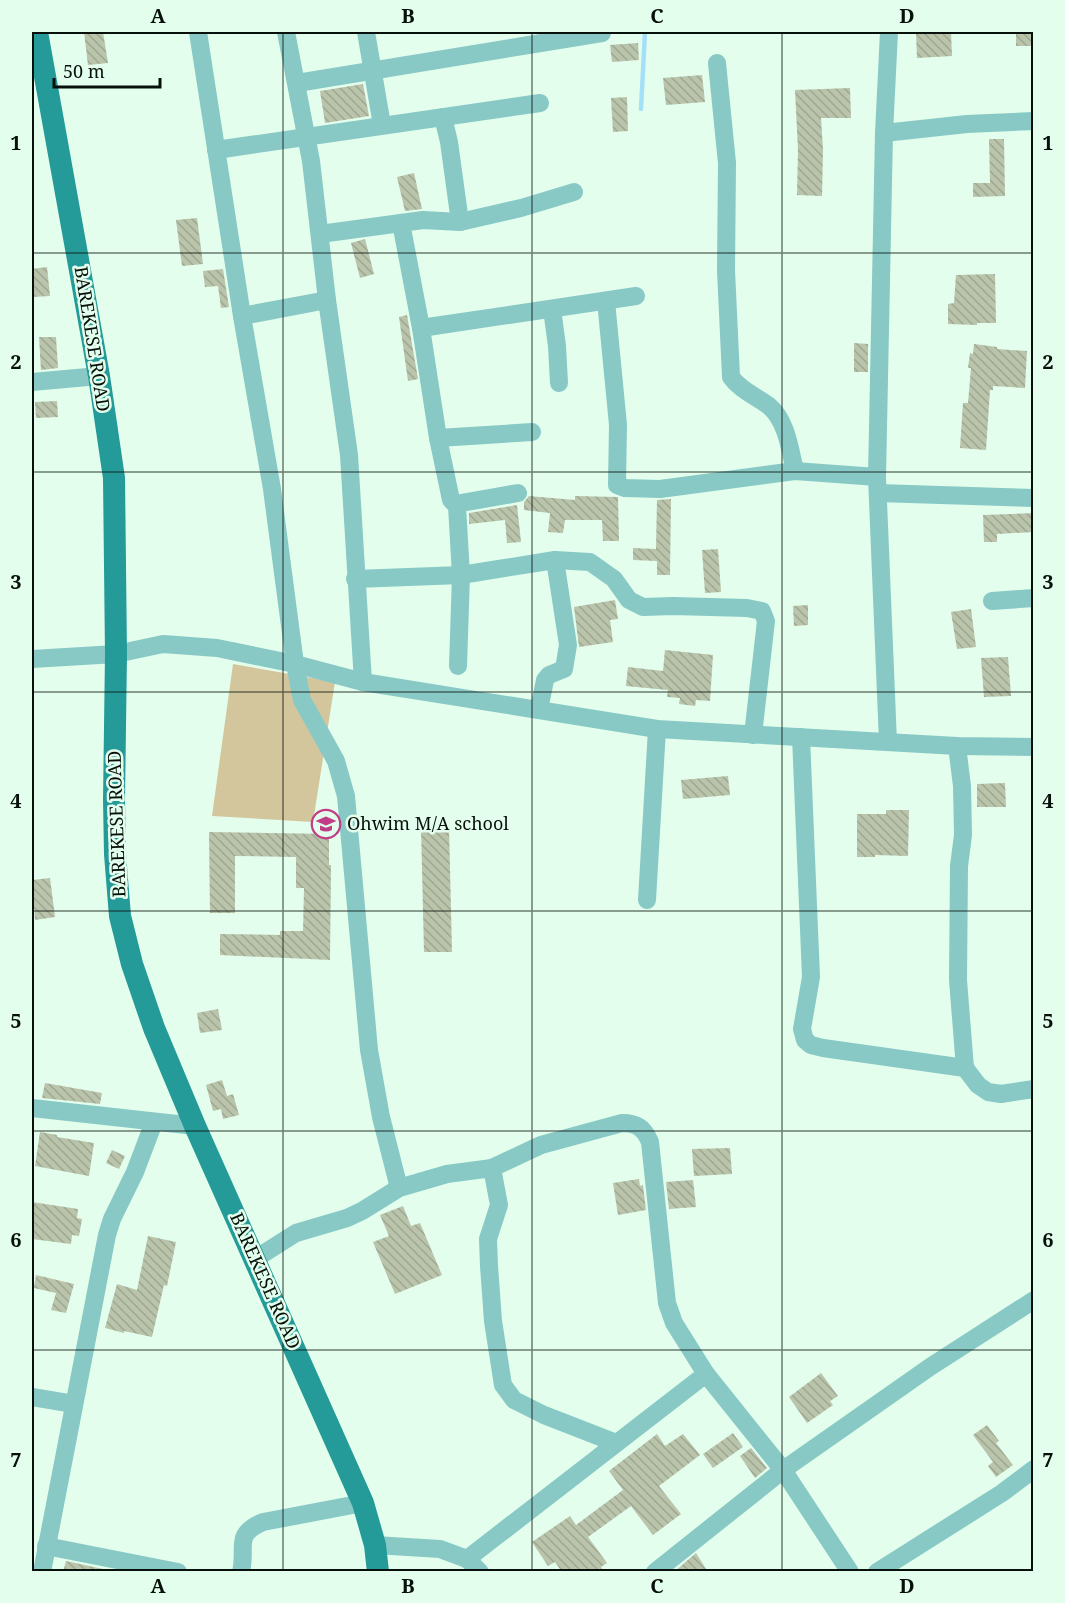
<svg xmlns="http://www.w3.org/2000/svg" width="1065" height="1603" font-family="'Noto Serif',serif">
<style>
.grass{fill:#d4c69c}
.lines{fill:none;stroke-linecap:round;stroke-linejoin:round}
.stream{stroke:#a5e0f9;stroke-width:4.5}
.building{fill:url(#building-back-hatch)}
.minor{stroke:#88c9c6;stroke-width:18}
.major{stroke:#249b99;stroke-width:22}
.grid{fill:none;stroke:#07100b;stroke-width:1.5;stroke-opacity:0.55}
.labels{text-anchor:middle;stroke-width:5;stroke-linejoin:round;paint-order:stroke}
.street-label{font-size:18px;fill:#07100b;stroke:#e3feed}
.poi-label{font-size:18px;fill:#07100b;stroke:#e3feed;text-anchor:start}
.neatline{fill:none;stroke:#07100b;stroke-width:2}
.grid-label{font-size:20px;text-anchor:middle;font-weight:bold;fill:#07100b}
</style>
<defs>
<pattern id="building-back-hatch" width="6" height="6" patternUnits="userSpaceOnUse" patternTransform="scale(1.5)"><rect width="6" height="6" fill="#bac4ab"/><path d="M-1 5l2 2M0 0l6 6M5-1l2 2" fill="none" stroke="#9ea792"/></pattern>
</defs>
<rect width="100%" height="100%" fill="#e3feed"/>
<path class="grass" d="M 233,664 L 335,682 L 313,822 L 212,816 Z"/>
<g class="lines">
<path class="stream" d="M 641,109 L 645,32"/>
</g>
<g class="building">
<path d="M 84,32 L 103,32 L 108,63 L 88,65 Z"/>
<path d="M 916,32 L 951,32 L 952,56 L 917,58 Z"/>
<rect x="1016" y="32" width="18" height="14"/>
<path d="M 638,43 L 639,60 L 612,62 L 610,45 Z"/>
<path d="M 702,75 L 705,102 L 666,105 L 663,78 Z"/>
<path d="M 363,84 L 369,116 L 325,123 L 320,91 Z"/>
<path d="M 850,88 L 851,118 L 821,118 L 823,150 L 822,196 L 797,195 L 798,150 L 795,90 Z"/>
<path d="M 627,97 L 628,131 L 613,132 L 611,98 Z"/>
<path d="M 989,139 L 1004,139 L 1005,196 L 973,197 L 973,183 L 990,183 Z"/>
<path d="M 414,173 L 422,209 L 405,211 L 397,177 Z"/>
<path d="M 197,218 L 203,264 L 182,266 L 176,220 Z"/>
<path d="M 365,239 L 374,274 L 360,278 L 351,243 Z"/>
<path d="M 47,267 L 50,296 L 33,297 L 32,269 Z"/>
<path d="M 223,269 L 229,307 L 221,308 L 218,286 L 205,287 L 203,271 Z"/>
<path d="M 995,274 L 996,323 L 977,323 L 977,325 L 948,324 L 948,304 L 954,303 L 956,275 Z"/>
<path d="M 407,315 L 418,379 L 408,381 L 399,317 Z"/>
<path d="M 39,337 L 56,337 L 58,368 L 41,370 Z"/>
<path d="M 854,343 L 868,344 L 868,372 L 854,372 Z"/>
<path d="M 974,344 L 997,347 L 997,349 L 1027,351 L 1025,388 L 993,386 L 993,390 L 990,390 L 986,450 L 960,448 L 963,403 L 968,403 L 971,368 L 968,368 L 970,353 L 973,354 Z"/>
<path d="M 57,401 L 58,417 L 36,418 L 35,402 Z"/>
<path d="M 529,496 L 575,500 L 575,496 L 618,497 L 619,541 L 603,541 L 602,520 L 565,520 L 563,533 L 548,532 L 550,513 L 524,510 L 524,502 Z"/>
<path d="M 671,499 L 670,575 L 657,575 L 657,561 L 633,560 L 633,548 L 656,549 L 657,500 Z"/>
<path d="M 517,505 L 521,542 L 507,543 L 505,520 L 469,524 L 469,513 Z"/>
<path d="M 1034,513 L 1034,532 L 997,534 L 997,542 L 984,542 L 983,515 Z"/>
<path d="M 718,549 L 721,592 L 705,593 L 702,550 Z"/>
<path d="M 615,600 L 618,619 L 610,620 L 613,642 L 579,647 L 574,607 Z"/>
<path d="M 808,605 L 808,625 L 794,626 L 793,606 Z"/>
<path d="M 971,609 L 976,647 L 957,649 L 951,612 Z"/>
<path d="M 665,650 L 713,655 L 710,701 L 696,700 L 695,706 L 679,704 L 680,698 L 667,697 L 668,690 L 626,686 L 628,667 L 663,671 Z"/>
<path d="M 1008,657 L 1011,696 L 984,697 L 981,658 Z"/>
<path d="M 728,776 L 730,795 L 683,799 L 681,780 Z"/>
<path d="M 1005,783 L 1006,807 L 977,807 L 977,784 Z"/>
<path d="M 886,810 L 909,810 L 908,856 L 875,855 L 875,857 L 857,857 L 857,814 L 886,814 Z"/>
<path d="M 421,827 L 449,827 L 452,952 L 424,952 Z"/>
<path d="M 209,832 L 329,834 L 329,865 L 331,865 L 330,960 L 220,955 L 220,934 L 280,935 L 280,931 L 303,931 L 304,888 L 296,888 L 296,857 L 235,856 L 235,913 L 210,913 Z"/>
<path d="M 50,878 L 55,917 L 35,920 L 32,880 Z"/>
<path d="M 218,1009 L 222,1030 L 200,1033 L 197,1013 Z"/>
<path d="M 222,1080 L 227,1096 L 233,1094 L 239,1115 L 223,1119 L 221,1109 L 213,1111 L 206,1085 Z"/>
<path d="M 45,1083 L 102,1093 L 100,1104 L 42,1098 Z"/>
<path d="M 40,1132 L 57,1135 L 57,1137 L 94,1143 L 89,1176 L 35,1166 Z"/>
<path d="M 730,1148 L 732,1174 L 694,1176 L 692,1149 Z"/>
<path d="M 112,1150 L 125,1156 L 119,1169 L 106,1163 Z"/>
<path d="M 639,1179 L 640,1186 L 643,1185 L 646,1210 L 618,1215 L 613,1183 Z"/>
<path d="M 693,1180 L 696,1207 L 669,1209 L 666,1182 Z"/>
<path d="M 32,1202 L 78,1209 L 77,1218 L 82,1219 L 79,1236 L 72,1235 L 71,1244 L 32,1239 Z"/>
<path d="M 403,1206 L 411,1226 L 420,1223 L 442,1275 L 395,1294 L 373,1242 L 389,1236 L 380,1215 Z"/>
<path d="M 148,1236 L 176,1242 L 167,1286 L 164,1285 L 152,1337 L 124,1331 L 124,1333 L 105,1328 L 117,1284 L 137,1290 Z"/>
<path d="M 36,1275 L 74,1284 L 66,1313 L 51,1310 L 56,1293 L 34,1288 Z"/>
<path d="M 821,1373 L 838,1396 L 830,1401 L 833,1405 L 807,1423 L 789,1397 Z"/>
<path d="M 987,1425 L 999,1441 L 996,1443 L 1013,1465 L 996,1477 L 988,1466 L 993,1462 L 973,1435 Z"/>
<path d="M 733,1433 L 743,1447 L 713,1468 L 703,1454 Z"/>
<path d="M 657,1434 L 665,1446 L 683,1434 L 700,1455 L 659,1486 L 681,1514 L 653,1535 L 631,1506 L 588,1537 L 607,1563 L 601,1567 L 604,1572 L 562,1572 L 555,1562 L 548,1566 L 532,1542 L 570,1516 L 576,1525 L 623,1490 L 609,1471 Z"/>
<path d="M 751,1448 L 767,1468 L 755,1478 L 740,1456 Z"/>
<path d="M 696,1553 L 708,1572 L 674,1572 Z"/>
<path d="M 66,1561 L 117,1572 L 63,1572 Z"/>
</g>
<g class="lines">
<g class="minor">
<path d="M 198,32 L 242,316 L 272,489 L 295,664 L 302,700 L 336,761 L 346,796 L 369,1050 L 381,1117 L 399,1188"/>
<path d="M 286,32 L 311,161 L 327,300 L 349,455 L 363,682"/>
<path d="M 366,32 L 382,125"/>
<path d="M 717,63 L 727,163 L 726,270 L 731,377 C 741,391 756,396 769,406 C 787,421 790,450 795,471"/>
<path d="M 297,83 L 602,33"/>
<path d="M 443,117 L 449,142 L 460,222"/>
<path d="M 884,133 L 967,124 L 1034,121"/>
<path d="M 216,150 L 540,103"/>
<path d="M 401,223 L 421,328 L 438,438 L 451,500 L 457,506"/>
<path d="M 320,234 L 423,220 L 460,222 L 521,208 L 574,192"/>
<path d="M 606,301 L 618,425 L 617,485 L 625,488 L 660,489 L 795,471 L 877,477"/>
<path d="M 552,309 L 557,346 L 559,383"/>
<path d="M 242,316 L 327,300"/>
<path d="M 421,328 L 636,296"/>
<path d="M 32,382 L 99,376"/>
<path d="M 438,438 L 532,432"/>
<path d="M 878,493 L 1034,498"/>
<path d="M 355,579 L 461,575 L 555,560 L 590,562 L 614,579 L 629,600 L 643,607 L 673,606 L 747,608 L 762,611 L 766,621 L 753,735"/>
<path d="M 992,601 L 1034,598"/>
<path d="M 32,659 L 116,654 L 163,644 L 217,648 L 295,664 L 363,682 L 657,729 L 957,746 L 1034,747"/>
<path d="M 458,666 L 461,575 L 457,506 L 461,503 L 518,493"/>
<path d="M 539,710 L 545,680 L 549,675 L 564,669 L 568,645 L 555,560"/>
<path d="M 801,737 L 811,977 L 802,1029 L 805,1040 L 811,1045 L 823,1048 L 965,1068"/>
<path d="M 888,742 L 877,477 L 884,133 L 889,32"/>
<path d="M 957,746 L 962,786 L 963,835 L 959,866 L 958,980 L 965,1068 L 978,1085 L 988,1092 L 1001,1094 L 1034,1089"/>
<path d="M 647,900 L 657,729"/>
<path d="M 32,1108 L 195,1126"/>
<path d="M 492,1168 L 541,1145 L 622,1123 C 637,1123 644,1128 650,1142 L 667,1303 L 674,1323 L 706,1374"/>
<path d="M 255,1259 L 296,1233 L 347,1218 L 362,1211 L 399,1188 L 447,1174 L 492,1168 L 499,1205 L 488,1239 L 489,1266 L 493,1321 L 503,1385 L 514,1400 L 544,1415 L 616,1443"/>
<path d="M 32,1397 L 74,1404"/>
<path d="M 375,1545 L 440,1549 L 467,1559 L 480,1572"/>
<path d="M 46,1546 L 178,1572"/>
<path d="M 467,1559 L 706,1374 L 783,1470 L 850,1572"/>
<path d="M 42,1572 L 107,1235 L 112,1219 L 135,1172 L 154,1122"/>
<path d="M 241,1572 C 247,1546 233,1535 263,1522 L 363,1503"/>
<path d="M 655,1572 L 783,1470 L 930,1367 L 1034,1300"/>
<path d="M 877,1572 L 1002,1493 L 1034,1469"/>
</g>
<path class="major" d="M 37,32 L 99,376 L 114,478 L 116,654 L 114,800 L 115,854 L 120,916 L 132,964 L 154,1028 L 195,1126 L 363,1503 L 375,1545 L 378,1572"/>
</g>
<path class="grid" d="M 283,32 L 283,1572M 532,32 L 532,1572M 782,32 L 782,1572M 32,253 L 1034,253M 32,472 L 1034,472M 32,692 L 1034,692M 32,911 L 1034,911M 32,1131 L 1034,1131M 32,1350 L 1034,1350"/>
<defs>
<g id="school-ring" transform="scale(1.5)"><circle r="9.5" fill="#e3feed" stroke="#c13e86" stroke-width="1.5"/><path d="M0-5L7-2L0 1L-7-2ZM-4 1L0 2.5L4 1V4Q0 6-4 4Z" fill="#c13e86"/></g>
</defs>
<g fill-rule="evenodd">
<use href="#school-ring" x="326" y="824"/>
</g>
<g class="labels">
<g class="street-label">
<text transform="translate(92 339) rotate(81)" y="6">BAREKESE ROAD</text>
<text transform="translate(117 824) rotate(-92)" y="6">BAREKESE ROAD</text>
<text transform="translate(265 1281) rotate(66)" y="6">BAREKESE ROAD</text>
</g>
<g class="poi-label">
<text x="347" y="830">Ohwim M/A school</text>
</g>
</g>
<rect width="1065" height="1603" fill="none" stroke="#e3feed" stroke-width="66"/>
<path d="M54 78v9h106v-9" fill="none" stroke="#07100b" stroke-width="3"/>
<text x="63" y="78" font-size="18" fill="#07100b" stroke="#e3feed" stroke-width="4.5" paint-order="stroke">50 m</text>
<rect x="33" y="33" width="999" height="1537" class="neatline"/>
<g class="grid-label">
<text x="158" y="23">A</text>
<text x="408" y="23">B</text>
<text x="657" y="23">C</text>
<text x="907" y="23">D</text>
<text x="16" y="150">1</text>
<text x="1048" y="150">1</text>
<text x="16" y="369">2</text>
<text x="1048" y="369">2</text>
<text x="16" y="589">3</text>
<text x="1048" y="589">3</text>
<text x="16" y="808">4</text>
<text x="1048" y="808">4</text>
<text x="16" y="1028">5</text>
<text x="1048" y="1028">5</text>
<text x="16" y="1247">6</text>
<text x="1048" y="1247">6</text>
<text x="16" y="1467">7</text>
<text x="1048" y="1467">7</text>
<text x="158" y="1593">A</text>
<text x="408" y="1593">B</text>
<text x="657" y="1593">C</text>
<text x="907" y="1593">D</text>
</g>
</svg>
